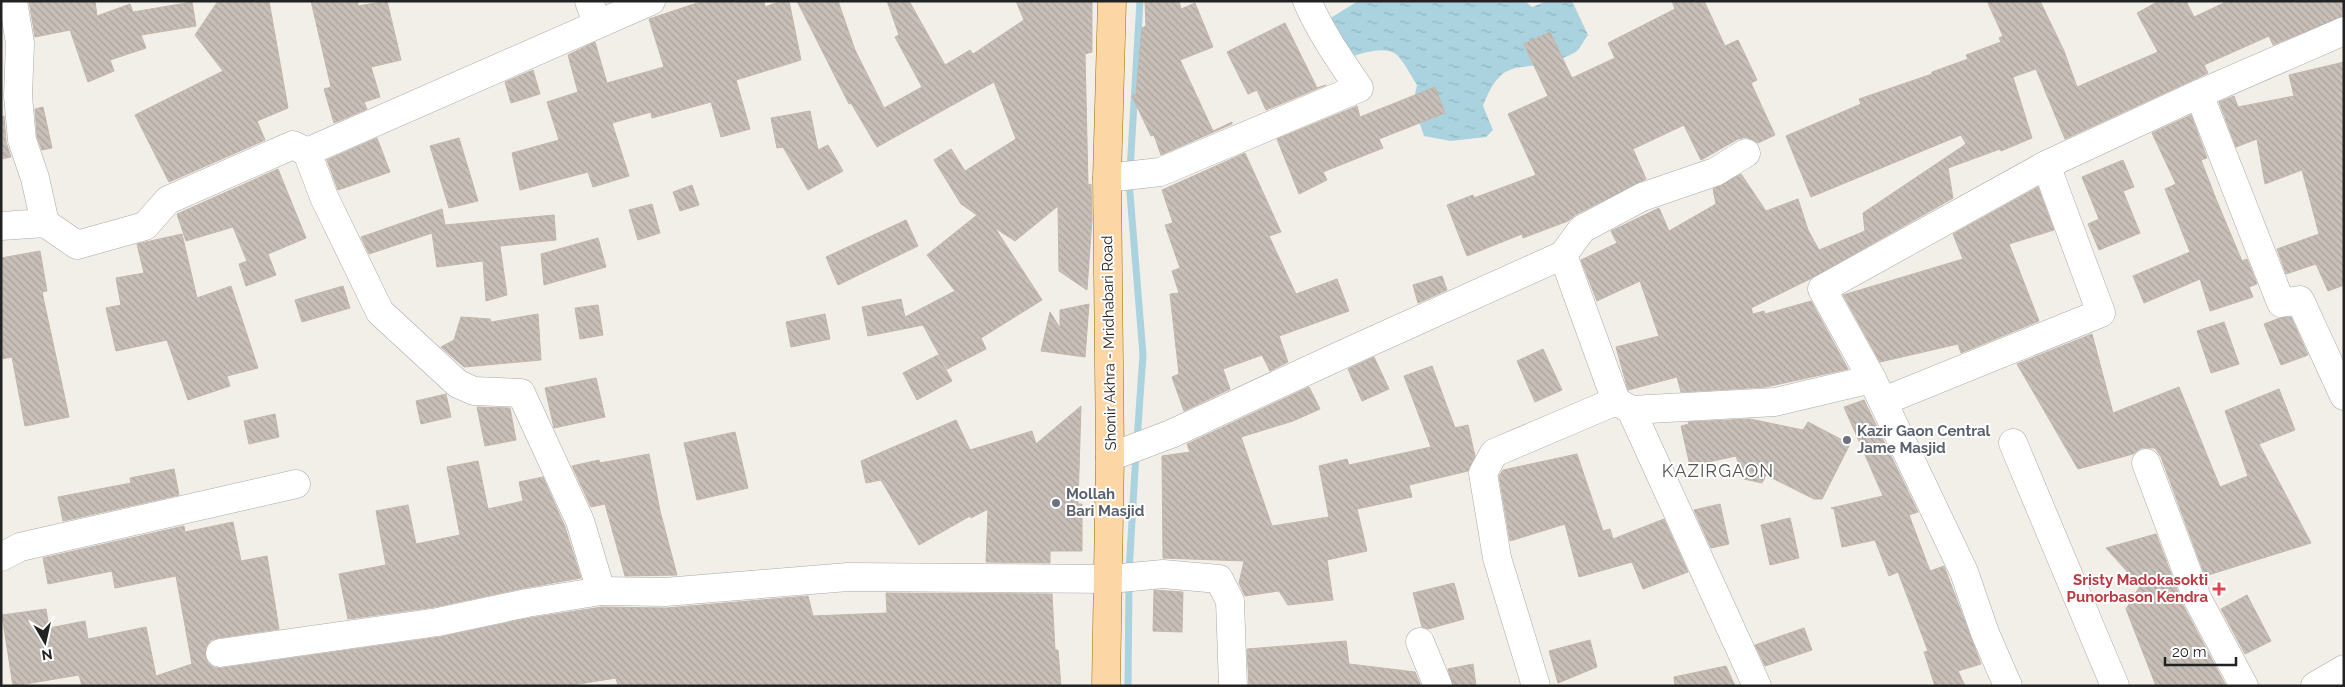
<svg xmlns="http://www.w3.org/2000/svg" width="2345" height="687" font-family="Raleway,sans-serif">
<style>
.water{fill:url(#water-ripples)}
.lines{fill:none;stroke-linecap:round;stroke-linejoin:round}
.stream{stroke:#aad3df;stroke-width:7}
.building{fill:url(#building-back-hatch);stroke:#c4b6ab}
.minor-casing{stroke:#a9a9a9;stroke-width:29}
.major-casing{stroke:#a06b00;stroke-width:29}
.minor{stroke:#fff;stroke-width:28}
.major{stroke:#fcd6a4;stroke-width:28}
.worship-dot{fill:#6b7280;stroke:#fff;stroke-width:2}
.health-dot{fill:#e0444e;stroke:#fff;stroke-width:2}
.labels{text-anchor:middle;stroke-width:4;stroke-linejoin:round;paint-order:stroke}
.street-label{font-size:15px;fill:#222;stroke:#fff}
.worship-label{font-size:15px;font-weight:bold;fill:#5b616d;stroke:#fff;text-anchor:start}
.health-label{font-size:15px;font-weight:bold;fill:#be3a42;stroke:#fff;text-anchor:end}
.quarter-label{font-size:18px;letter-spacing:1px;fill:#555;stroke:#fff}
</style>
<defs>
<pattern id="water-ripples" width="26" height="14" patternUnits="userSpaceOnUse" patternTransform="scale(1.25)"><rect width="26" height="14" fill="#aad3df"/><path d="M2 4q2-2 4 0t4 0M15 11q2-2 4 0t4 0" fill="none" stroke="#92b5bf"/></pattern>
<pattern id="building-back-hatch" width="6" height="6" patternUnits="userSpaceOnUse" patternTransform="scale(1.25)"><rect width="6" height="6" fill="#c7bfb8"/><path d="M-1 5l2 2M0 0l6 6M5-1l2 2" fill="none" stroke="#aba49e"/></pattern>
</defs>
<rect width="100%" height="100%" fill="#f2efe9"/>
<path class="water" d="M 1358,1 L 1525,1 L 1532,7 L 1547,1 L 1572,1 L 1588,35 C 1584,40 1581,47 1577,51 C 1573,54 1567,56 1563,58 C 1522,76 1504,51 1483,106 L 1493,130 L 1486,137 L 1451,141 L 1424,136 L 1413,104 L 1417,85 C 1411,76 1405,63 1397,55 C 1384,44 1358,55 1344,59 L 1329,19 Z"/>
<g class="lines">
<g class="stream">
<path d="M 1130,171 L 1140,1"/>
<path d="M 1129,181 L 1143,355 L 1137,440"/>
<path d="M 1129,572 L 1136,453"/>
<path d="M 1128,686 L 1129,583"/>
</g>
</g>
<g class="building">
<path d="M 29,1 L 95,1 L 97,16 L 130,4 L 133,12 L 192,2 L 196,26 L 141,35 L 146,48 L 110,60 L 114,71 L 88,82 L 70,30 L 35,37 Z"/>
<path d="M 218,1 L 269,1 L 288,108 L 257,121 L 265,140 L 169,182 L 135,115 L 223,71 L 195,35 Z"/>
<path d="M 311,1 L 358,1 L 358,6 L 387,1 L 401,60 L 371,67 L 380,97 L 364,102 L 367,109 L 334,123 L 324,89 L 331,87 Z"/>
<path d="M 703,1 L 764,1 L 765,7 L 781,1 L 789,1 L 801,60 L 736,80 L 750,129 L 721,137 L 711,102 L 652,118 L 651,112 L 612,123 L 629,176 L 593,187 L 588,172 L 520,190 L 512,153 L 559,140 L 547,102 L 578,92 L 568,55 L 595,42 L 607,83 L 664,67 L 649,19 Z"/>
<path d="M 797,1 L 838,1 L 855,50 L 884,108 L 922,87 L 895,37 L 899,35 L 887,1 L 909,1 L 945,65 L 970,50 L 973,54 L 1024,20 L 1016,1 L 1092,1 L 1092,52 L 1085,54 L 1088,185 L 1091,184 L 1092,219 L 1087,290 L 1059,271 L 1058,206 L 1015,241 L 995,228 L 1042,300 L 981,338 L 986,349 L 947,369 L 923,325 L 868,336 L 862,307 L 901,299 L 905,317 L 955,291 L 927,255 L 977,215 L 961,204 L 934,160 L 951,149 L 965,171 L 1016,139 L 994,82 L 877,147 L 851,103 L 849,104 Z"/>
<path d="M 1145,1 L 1179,1 L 1181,9 L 1195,3 L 1213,47 L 1180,60 L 1213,131 L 1232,122 L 1232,124 L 1161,155 L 1154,135 L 1151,136 L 1132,96 L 1136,94 L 1142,28 L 1146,26 Z"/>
<path d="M 1672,1 L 1704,1 L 1725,46 L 1738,40 L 1757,80 L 1751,83 L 1775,135 L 1758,143 L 1746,137 L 1738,139 L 1701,160 L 1684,125 L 1633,149 L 1646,179 L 1575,215 L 1568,221 L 1523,238 L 1522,234 L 1467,256 L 1447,205 L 1473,195 L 1474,198 L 1536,175 L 1508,114 L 1548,96 L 1524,44 L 1550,32 L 1572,78 L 1615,58 L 1608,43 L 1675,9 Z"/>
<path d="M 1987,1 L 2040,1 L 2064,51 L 2077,87 L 2158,52 L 2137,13 L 2159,1 L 2186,1 L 2194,17 L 2228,1 L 2344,1 L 2344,16 L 2273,45 L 2269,36 L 2204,65 L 2208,73 L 2065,139 L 2036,69 L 2013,77 L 2032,138 L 2001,151 L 2000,149 L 1948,168 L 1953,198 L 1812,278 L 1751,308 L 1753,314 L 1764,311 L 1765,314 L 1811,301 L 1848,369 L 1766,387 L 1681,392 L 1677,377 L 1628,390 L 1616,347 L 1659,336 L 1640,281 L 1597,301 L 1581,260 L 1617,243 L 1611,231 L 1659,208 L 1669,231 L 1716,204 L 1713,189 L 1741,174 L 1766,211 L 1798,199 L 1808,230 L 1819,250 L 1865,231 L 1863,213 L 1966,144 L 1961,135 L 1811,197 L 1786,136 L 1861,104 L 1859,99 L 1932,74 L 1932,72 L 1968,59 L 1966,55 L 2001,42 L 1999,38 L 2003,36 Z"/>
<path d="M 1285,23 L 1317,88 L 1326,85 L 1266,110 L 1257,90 L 1248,94 L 1227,52 Z"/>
<path d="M 2344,62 L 2344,285 L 2328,291 L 2316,264 L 2286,274 L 2277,249 L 2319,234 L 2302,170 L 2265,184 L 2257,139 L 2236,147 L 2219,102 L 2234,96 L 2238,107 L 2294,96 L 2289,75 Z"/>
<path d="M 533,70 L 540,94 L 511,103 L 505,82 Z"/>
<path d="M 1435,87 L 1445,113 L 1379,139 L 1383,148 L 1323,172 L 1327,180 L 1299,194 L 1277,139 L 1357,106 L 1360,117 Z"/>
<path d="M 43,107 L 52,148 L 42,150 L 37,137 L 35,109 Z"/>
<path d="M 810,111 L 818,150 L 828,145 L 843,171 L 808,190 L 783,147 L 777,148 L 771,118 Z"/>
<path d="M 2191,115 L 2207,158 L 2201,160 L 2216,199 L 2242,261 L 2247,259 L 2257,284 L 2249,287 L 2253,297 L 2210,311 L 2200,279 L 2144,303 L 2133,276 L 2190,252 L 2165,189 L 2176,184 L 2152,133 Z"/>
<path d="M 4,116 L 6,142 L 11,157 L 1,159 L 1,117 Z"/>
<path d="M 377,138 L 390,172 L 338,190 L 327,160 Z"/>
<path d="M 459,138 L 478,201 L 449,208 L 430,146 Z"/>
<path d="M 1245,153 L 1281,232 L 1269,236 L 1296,294 L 1337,279 L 1349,311 L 1279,336 L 1288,362 L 1270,371 L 1262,355 L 1223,369 L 1230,389 L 1184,411 L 1172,377 L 1179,374 L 1170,294 L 1179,293 L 1172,271 L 1180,268 L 1165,225 L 1173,223 L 1162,190 Z"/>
<path d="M 2123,160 L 2134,187 L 2123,191 L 2140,233 L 2099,250 L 2088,224 L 2099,219 L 2082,177 Z"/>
<path d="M 278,169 L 306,238 L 268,254 L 276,275 L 246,286 L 239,264 L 247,261 L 233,227 L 186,241 L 177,214 Z"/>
<path d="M 692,185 L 699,205 L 680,211 L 673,192 Z"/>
<path d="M 2038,187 L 2054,230 L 2009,244 L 2039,321 L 1961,353 L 1958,344 L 1880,362 L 1843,295 L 1963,259 L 1953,234 Z"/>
<path d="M 652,204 L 660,233 L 638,240 L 629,210 Z"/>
<path d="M 442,209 L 445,225 L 554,215 L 556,240 L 500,246 L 507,295 L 486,301 L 483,261 L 437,267 L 432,233 L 369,254 L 361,237 Z"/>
<path d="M 906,220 L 918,246 L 838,285 L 826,257 Z"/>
<path d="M 182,234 L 197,298 L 231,286 L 258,368 L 227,376 L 230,386 L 188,400 L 167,340 L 116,351 L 106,308 L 121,305 L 116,278 L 144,273 L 137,244 Z"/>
<path d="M 598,238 L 606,267 L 544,285 L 541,254 Z"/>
<path d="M 40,251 L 47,291 L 42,292 L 69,417 L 25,426 L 12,357 L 1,359 L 1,258 Z"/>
<path d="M 1442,276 L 1447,290 L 1418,303 L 1413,285 Z"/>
<path d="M 343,286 L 350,308 L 302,322 L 295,300 Z"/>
<path d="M 1089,304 L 1085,357 L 1041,351 L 1050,312 L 1060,328 L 1060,310 Z"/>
<path d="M 598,305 L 603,335 L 580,339 L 575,308 Z"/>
<path d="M 538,314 L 541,360 L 464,367 L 441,347 L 454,340 L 461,317 L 490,319 L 491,322 Z"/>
<path d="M 825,314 L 830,339 L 791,347 L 786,322 Z"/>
<path d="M 2291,317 L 2308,355 L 2281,365 L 2264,324 L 2280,318 Z"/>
<path d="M 2224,322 L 2239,364 L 2211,373 L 2197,331 Z"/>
<path d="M 2092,334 L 2113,413 L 2179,387 L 2220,487 L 2248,476 L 2225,411 L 2279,389 L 2295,430 L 2259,444 L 2311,543 L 2205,576 L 2161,457 L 2155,448 L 2141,448 L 2133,454 L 2078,469 L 2017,364 Z"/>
<path d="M 1543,349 L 1562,390 L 1535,402 L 1517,361 Z"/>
<path d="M 938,355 L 952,381 L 917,400 L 903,373 Z"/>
<path d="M 1374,357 L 1389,389 L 1362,401 L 1348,369 Z"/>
<path d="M 1432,366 L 1455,428 L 1468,425 L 1475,456 L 1468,471 L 1409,485 L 1412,497 L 1357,509 L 1367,551 L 1327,560 L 1333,600 L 1288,605 L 1279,591 L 1245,596 L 1239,583 L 1244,561 L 1163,558 L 1162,456 L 1190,452 L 1187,444 L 1309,387 L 1320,409 L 1293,421 L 1241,437 L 1272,526 L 1329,517 L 1319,466 L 1347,459 L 1349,465 L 1431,447 L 1404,376 Z"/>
<path d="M 596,378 L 605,417 L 554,428 L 545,388 Z"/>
<path d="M 446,394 L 451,417 L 421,424 L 416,401 Z"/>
<path d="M 1864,400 L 1918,512 L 1909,515 L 1930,571 L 1944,566 L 1981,664 L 1958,671 L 1965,686 L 1935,686 L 1924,652 L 1928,651 L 1898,572 L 1889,576 L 1875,540 L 1842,547 L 1834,509 L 1831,508 L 1883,496 L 1844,407 Z"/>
<path d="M 1081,406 L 1078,504 L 1082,504 L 1082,551 L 1050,551 L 1050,563 L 986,562 L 988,509 L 971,518 L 970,516 L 919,545 L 881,480 L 866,483 L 861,461 L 956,420 L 970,450 L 1032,431 L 1036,444 Z"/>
<path d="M 477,407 L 510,408 L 516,440 L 485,446 Z"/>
<path d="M 275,414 L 279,437 L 249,444 L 244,421 Z"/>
<path d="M 1750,419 L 1803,430 L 1808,422 L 1850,444 L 1822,499 L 1814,499 L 1766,475 L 1762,483 L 1744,479 L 1736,456 L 1690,466 L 1681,426 L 1689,424 L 1688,422 Z"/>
<path d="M 735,432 L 748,488 L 697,500 L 684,443 Z"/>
<path d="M 649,454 L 660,511 L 677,575 L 625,576 L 605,504 L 591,507 L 572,466 L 599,460 L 600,463 Z"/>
<path d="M 1577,454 L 1603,531 L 1610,529 L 1613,539 L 1664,519 L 1688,572 L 1643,589 L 1632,562 L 1579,577 L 1565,524 L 1510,541 L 1499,476 L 1503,470 Z"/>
<path d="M 478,461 L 488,509 L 523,501 L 519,482 L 543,477 L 565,527 L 581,578 L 524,588 L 435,607 L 348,619 L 339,574 L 386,565 L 376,511 L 408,505 L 416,544 L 460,535 L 447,467 Z"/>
<path d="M 174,469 L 179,495 L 63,521 L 58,497 L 131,483 L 130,478 Z"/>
<path d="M 1720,504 L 1729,544 L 1711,548 L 1694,510 Z"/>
<path d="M 1790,518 L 1799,558 L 1770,565 L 1761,525 Z"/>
<path d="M 233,522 L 241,561 L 267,556 L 279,629 L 218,638 L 211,640 L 206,647 L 205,655 L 208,663 L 215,668 L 222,668 L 440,637 L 530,618 L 602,607 L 666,608 L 808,596 L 813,616 L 887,613 L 886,593 L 1052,594 L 1055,650 L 1058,650 L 1061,686 L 618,686 L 616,678 L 566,686 L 82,686 L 79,675 L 13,686 L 2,615 L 46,609 L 49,628 L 85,621 L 88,639 L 146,627 L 156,676 L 192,664 L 176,576 L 115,588 L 112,571 L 48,584 L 43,558 L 184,526 L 185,532 Z"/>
<path d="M 2156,534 L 2183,605 L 2226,686 L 2156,686 L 2126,609 L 2140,586 L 2106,548 Z"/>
<path d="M 1454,583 L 1464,619 L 1428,629 L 1422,627 L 1413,593 Z"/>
<path d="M 1154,590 L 1183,592 L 1182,632 L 1153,631 Z"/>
<path d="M 2247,595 L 2271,641 L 2245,654 L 2221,609 Z"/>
<path d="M 1804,628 L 1812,650 L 1765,666 L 1755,645 Z"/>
<path d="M 1590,640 L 1597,667 L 1558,683 L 1549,651 Z"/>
<path d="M 1346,641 L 1349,664 L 1415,672 L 1421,686 L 1249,686 L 1247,649 Z"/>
<path d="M 1473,664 L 1476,686 L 1453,686 L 1448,669 Z"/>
<path d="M 1726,666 L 1735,686 L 1675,686 L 1674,677 Z"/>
</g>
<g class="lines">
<g class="minor-casing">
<g id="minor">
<path d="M 13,1 L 20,43 L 18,96 L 22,140 L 35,178 L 45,223"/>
<path d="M 589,1 L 597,23"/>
<path d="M 2199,94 L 2281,303 L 2300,300 L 2344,396"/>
<path d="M 307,152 L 651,1"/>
<path d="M 1107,178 L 1160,172 L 1359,88 C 1340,60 1321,33 1307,1"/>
<path d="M 1,226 L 45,223 L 77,245 L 145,226 L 168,200 L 293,145 L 307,152 L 324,197 L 380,312 L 458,384 L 474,391 L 521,393 L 580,521 L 601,591"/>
<path d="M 1563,255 L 1616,401 L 1631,410 L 1775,402 L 1872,379 L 1964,572 L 1985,633 L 2008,686"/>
<path d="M 1872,379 L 1822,289 L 2046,165 L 2199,94 L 2344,31"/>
<path d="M 1884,401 L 2101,313 L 2046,165"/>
<path d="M 1631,410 L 1757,686"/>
<path d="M 2013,443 L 2115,686"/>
<path d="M 1110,457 L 1171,434 L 1339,356 L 1563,255 L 1582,229 L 1642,197 L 1715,172 L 1746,153"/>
<path d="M 2146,463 L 2197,598 L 2244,686"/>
<path d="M 1,557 L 20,547 L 296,484"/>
<path d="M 1420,642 L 1438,686"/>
<path d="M 220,653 L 438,622 L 527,603 L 601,591 L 665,592 L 848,577 L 1110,579 L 1163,574 L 1219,579 L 1230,601 L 1233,686"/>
<path d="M 1536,686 L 1497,558 L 1483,473 L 1494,453 L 1616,401"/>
<path d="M 2315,686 L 2344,669"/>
</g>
</g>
<g class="major-casing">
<path id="major" d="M 1106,686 L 1110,457 L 1107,178 L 1112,1"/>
</g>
<use href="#minor" class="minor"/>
<use href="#major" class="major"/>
</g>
<g class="worship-dot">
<circle cx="1847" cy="440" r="5"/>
<circle cx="1056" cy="503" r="5"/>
</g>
<path class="health-dot" d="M2216.5 581.5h5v5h5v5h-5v5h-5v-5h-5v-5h5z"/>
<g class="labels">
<g class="street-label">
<text transform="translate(1109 343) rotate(-91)" y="5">Shonir Akhra - Mridhabari Road</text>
</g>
<g class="worship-label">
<text x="1857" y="436">Kazir Gaon Central<tspan x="1857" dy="17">Jame Masjid</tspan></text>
<text x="1066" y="499">Mollah<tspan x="1066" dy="17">Bari Masjid</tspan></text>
</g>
<g class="health-label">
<text x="2208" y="585">Sristy Madokasokti<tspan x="2208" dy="17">Punorbason Kendra</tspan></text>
</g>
<g class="quarter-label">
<text x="1718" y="477">KAZIRGAON</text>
</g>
</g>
<rect width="2345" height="687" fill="none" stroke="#222222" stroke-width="5"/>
<g transform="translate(45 642) rotate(171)" stroke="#ffffff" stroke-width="4" paint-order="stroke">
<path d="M0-4L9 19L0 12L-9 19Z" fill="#222222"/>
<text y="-8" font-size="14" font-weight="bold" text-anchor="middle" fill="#222222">N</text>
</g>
<path d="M2165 657v8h71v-8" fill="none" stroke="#222222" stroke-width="2.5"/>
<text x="2172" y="657" font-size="15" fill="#222222" stroke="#ffffff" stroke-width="4" paint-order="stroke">20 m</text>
</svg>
